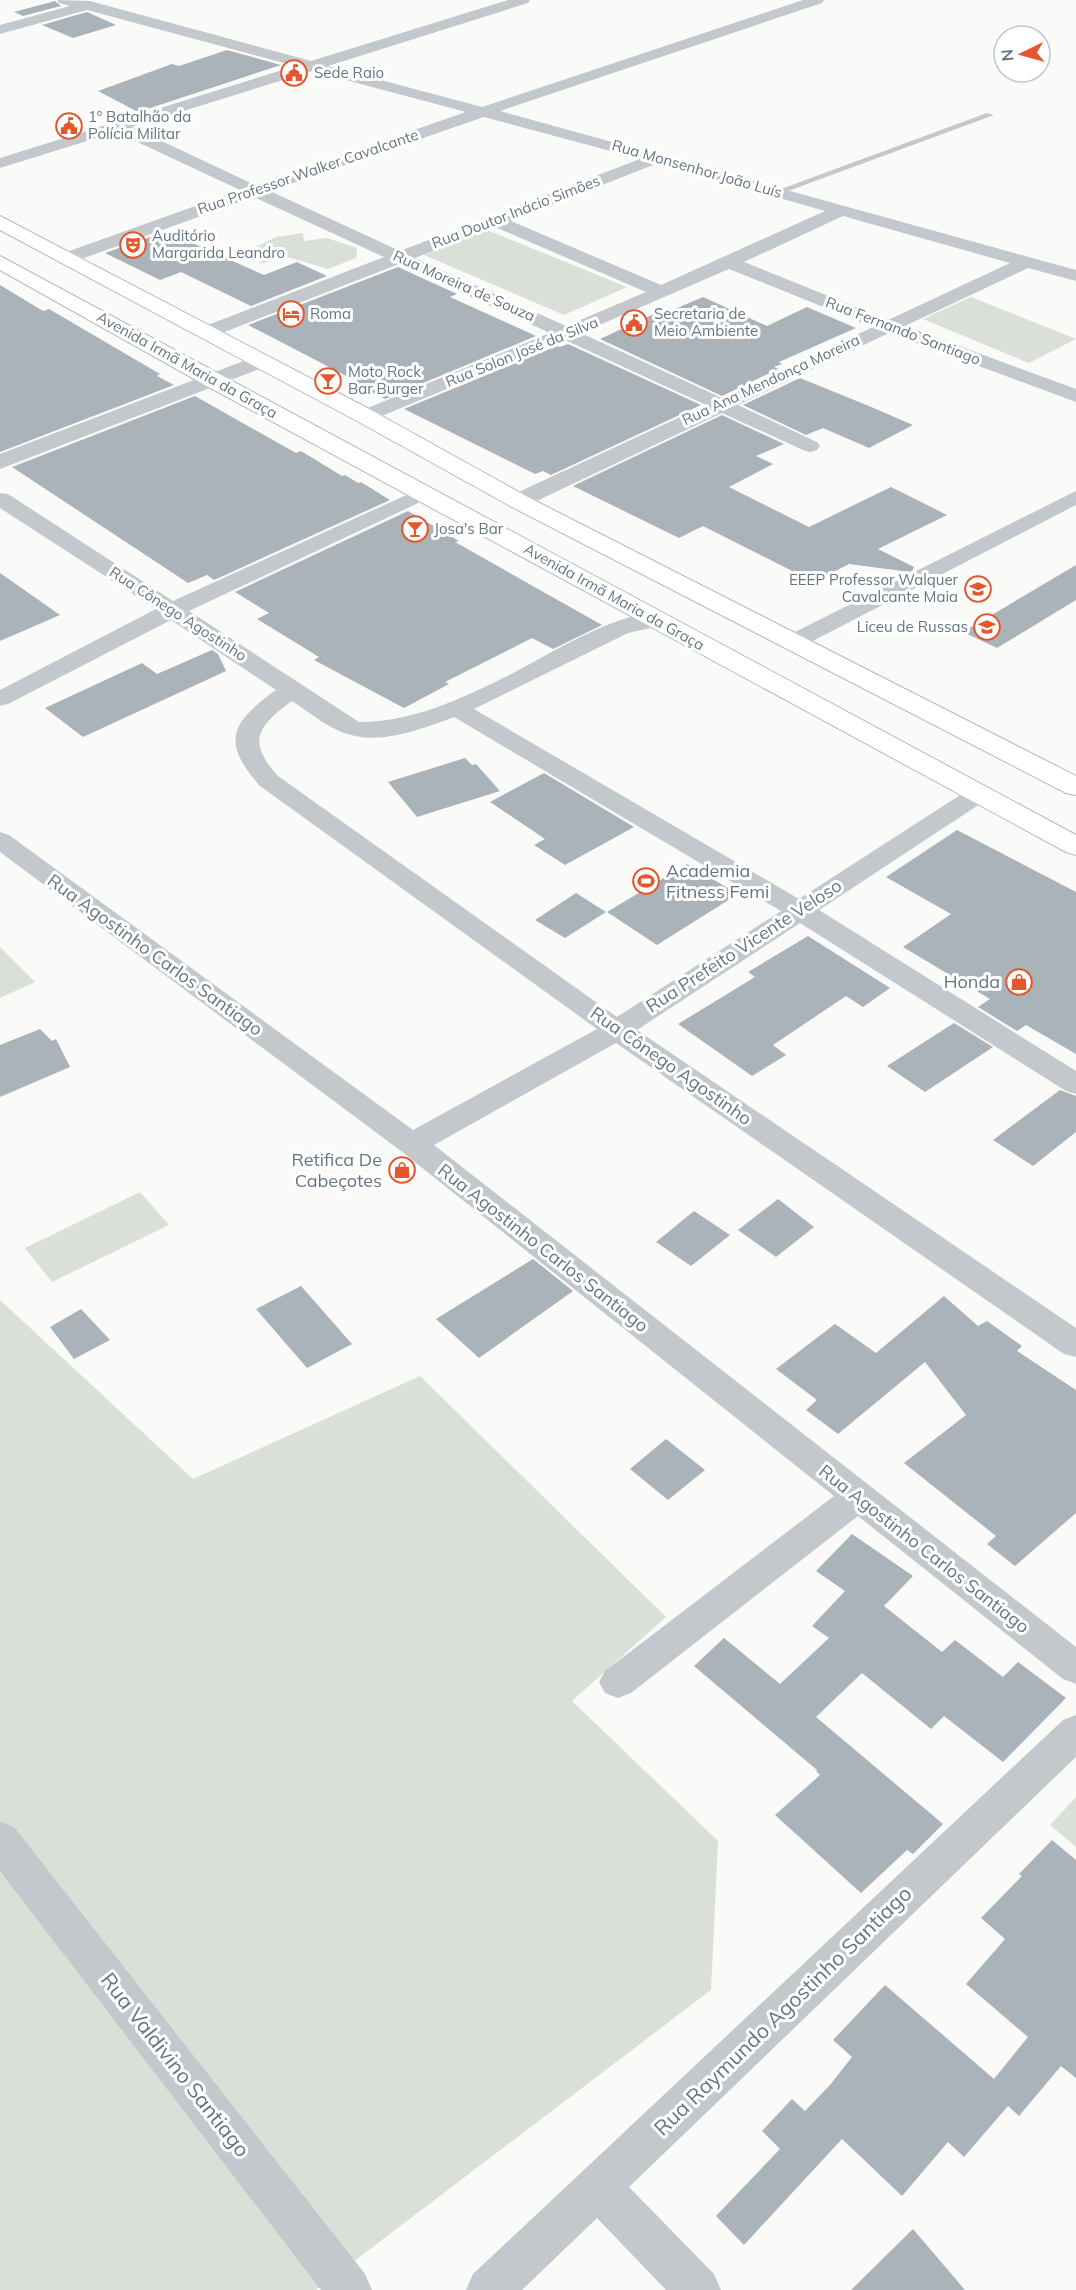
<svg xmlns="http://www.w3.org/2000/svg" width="1076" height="2290" font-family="Mulish,sans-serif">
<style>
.green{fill:#dadfd7}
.building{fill:#aab3b9}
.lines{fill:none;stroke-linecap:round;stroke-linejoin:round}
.primary-casing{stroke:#b5babe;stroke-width:2}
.service{fill:#c3c8cc;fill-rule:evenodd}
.minor{fill:#c3c8cc;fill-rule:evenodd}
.tertiary{fill:#c3c8cc;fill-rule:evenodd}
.primary{fill:#fff;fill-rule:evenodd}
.labels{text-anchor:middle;stroke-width:6;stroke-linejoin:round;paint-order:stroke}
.far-poi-label{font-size:15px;fill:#657683;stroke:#fff;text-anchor:start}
.far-street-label{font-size:15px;fill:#657683;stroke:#fff}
.poi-label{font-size:18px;fill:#657683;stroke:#fff;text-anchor:end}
.street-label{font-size:18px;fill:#657683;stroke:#fff}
.near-street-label{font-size:21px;fill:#657683;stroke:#fff}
</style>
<rect width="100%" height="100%" fill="#fafaf8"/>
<g class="green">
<path d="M 487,230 L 627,287 L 564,315 L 424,255 Z"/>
<path d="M 303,233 L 304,241 L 327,238 L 357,248 L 356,258 L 328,269 L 287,257 L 263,263 L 241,254 L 276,237 Z"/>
<path d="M 971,297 L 1076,339 L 1029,363 L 923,319 Z"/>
<path d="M 0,947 L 35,982 L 0,998 Z"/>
<path d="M 140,1192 L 169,1225 L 52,1282 L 25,1248 Z"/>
<path d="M 0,1300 L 193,1479 L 420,1376 L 666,1617 L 572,1701 L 718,1841 L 711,1990 L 316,2290 L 0,2290 Z"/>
<path d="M 1076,1797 L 1076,1847 L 1050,1825 Z"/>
</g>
<g class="building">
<path d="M 55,1 L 61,6 L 23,16 L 14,12 Z"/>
<path d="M 87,12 L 116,25 L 73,38 L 42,25 Z"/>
<path d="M 227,50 L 281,65 L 138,112 L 98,91 L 172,64 L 179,66 Z"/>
<path d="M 159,234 L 173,240 L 181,238 L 264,275 L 297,262 L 327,276 L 251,306 L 181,272 L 160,280 L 105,253 Z"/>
<path d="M 398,267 L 457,294 L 450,297 L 536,336 L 385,399 L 349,380 L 352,379 L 248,325 Z"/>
<path d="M 0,285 L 43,311 L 49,309 L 160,374 L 157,376 L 174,385 L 0,452 Z"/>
<path d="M 703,297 L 767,326 L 807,307 L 856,328 L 779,362 L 782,364 L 774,367 L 778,369 L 722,396 L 600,339 L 658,312 L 663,314 Z"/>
<path d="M 568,344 L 701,405 L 551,475 L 543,471 L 535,474 L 404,409 L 557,346 L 560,347 Z"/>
<path d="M 800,378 L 869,406 L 913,425 L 869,448 L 823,428 L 806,435 L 743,405 Z"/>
<path d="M 195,396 L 296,453 L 301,451 L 342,476 L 345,475 L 358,483 L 361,482 L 390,500 L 214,580 L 207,575 L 188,583 L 12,467 Z"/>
<path d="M 722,415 L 784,444 L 756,456 L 773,464 L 729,487 L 809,527 L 891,487 L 947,515 L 878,549 L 914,567 L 913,570 L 910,572 L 849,564 L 814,582 L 703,526 L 679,538 L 573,486 Z"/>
<path d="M 408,511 L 459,541 L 455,542 L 602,625 L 553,649 L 532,638 L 445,682 L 449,684 L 404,708 L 314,660 L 319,657 L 257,619 L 269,613 L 235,592 Z"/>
<path d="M 1076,565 L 1076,600 L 997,648 L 963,632 Z"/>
<path d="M 0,573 L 60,615 L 0,641 Z"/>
<path d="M 212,650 L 218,654 L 226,671 L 83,737 L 45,708 L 142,663 L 157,674 Z"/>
<path d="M 465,758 L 472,765 L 476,764 L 500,791 L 417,817 L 388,782 Z"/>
<path d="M 544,773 L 634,827 L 565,865 L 534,845 L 545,839 L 490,802 Z"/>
<path d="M 957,830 L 1076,892 L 1076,1054 L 1026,1025 L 1017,1031 L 978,1007 L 990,999 L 903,947 L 951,914 L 886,877 Z"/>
<path d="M 687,864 L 738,894 L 657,945 L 607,912 Z"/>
<path d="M 576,893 L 606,912 L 565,938 L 535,920 Z"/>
<path d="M 808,936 L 890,988 L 863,1007 L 846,996 L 773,1045 L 786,1055 L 752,1076 L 678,1024 L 755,977 L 748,972 Z"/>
<path d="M 954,1023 L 993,1047 L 925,1092 L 887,1066 Z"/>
<path d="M 40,1029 L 52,1041 L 56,1039 L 70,1067 L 0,1097 L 0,1045 Z"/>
<path d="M 1060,1090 L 1076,1096 L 1076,1132 L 1033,1166 L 993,1140 Z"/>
<path d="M 778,1199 L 814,1227 L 776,1257 L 738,1230 Z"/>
<path d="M 694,1211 L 730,1235 L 691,1266 L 656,1242 Z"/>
<path d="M 533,1259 L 573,1291 L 479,1358 L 436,1319 Z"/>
<path d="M 301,1286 L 352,1344 L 307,1368 L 256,1309 Z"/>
<path d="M 944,1296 L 978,1326 L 987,1321 L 1022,1346 L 1017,1351 L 1076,1390 L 1076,1513 L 1015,1566 L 987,1544 L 996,1536 L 904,1463 L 966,1415 L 925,1362 L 838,1434 L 806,1410 L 817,1400 L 776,1369 L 835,1324 L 876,1353 Z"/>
<path d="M 81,1309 L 110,1340 L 74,1359 L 50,1327 Z"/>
<path d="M 666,1439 L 705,1470 L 668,1500 L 630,1469 Z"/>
<path d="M 852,1534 L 913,1576 L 884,1606 L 942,1652 L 955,1640 L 1003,1677 L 1018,1662 L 1066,1698 L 1003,1762 L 944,1716 L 931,1729 L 862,1673 L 816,1717 L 943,1824 L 913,1854 L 907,1850 L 861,1893 L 775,1815 L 820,1775 L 816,1771 L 817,1770 L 694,1666 L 724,1638 L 780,1684 L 829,1638 L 812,1626 L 845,1591 L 816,1571 Z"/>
<path d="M 1052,1840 L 1076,1860 L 1076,2078 L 1061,2066 L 1019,2116 L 1008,2106 L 964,2157 L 948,2142 L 902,2196 L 842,2139 L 744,2245 L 716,2216 L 780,2149 L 762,2131 L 792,2099 L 805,2111 L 830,2085 L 852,2057 L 833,2040 L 885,1985 L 994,2079 L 1028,2037 L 966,1984 L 1005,1939 L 981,1918 L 1022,1876 L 1019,1874 Z"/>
<path d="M 913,2229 L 965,2290 L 851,2290 Z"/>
</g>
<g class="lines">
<g class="primary-casing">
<g id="primary">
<path d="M 0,216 L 373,411 L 526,496 L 1076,776 L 1076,795 L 1066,793 L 510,506 L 357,421 L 0,230 Z"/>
<path d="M 0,256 L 1076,835 L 1076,855 L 1066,852 L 205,385 L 0,270 Z"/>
</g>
</g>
<path class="service" d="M 987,113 L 994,115 L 780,194 L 773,192 Z"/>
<g class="minor">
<path d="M 57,0 L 90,1 L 311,61 L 508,0 L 530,0 L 528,3 L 328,66 L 482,107 L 803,0 L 824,0 L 822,3 L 500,111 L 1076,270 L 1076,281 L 1028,268 L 905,326 L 1076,389 L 1076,402 L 889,333 L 738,405 L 817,442 L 820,446 L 817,450 L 810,452 L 803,450 L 722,413 L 526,506 L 518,507 L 510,506 L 507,501 L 510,496 L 706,405 L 565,340 L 372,420 L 358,420 L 355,416 L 358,412 L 550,333 L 399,264 L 214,336 L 200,336 L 198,332 L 200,328 L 384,257 L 254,197 L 73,262 L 61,262 L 58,258 L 61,254 L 240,190 L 116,132 L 0,168 L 0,158 L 295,66 L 87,10 L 0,34 L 0,25 L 70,6 L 59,3 ZM 312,71 L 466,112 L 255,185 L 132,127 ZM 484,117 L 640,159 L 400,251 L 270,191 ZM 658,163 L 825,211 L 661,285 L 511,221 ZM 843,216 L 1010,263 L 888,320 L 744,262 ZM 495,227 L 646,292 L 566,326 L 415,258 ZM 729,269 L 873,327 L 722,398 L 581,333 Z"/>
<path d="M 424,487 L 431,489 L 435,493 L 431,497 L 189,611 L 359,722 C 416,722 467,696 517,671 C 552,653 626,606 664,615 L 667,620 L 664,625 L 628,633 L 474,709 L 799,899 L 968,790 L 977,787 L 986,790 L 990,795 L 986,800 L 819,910 L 1076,1071 L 1076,1094 L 1066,1091 L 800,923 L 637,1030 L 1076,1328 L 1076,1357 L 1064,1354 L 616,1043 L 434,1145 L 1076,1647 L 1076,1684 L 1063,1679 L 858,1516 L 631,1693 L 618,1698 L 605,1693 L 599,1682 L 605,1671 L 834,1496 L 401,1151 L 0,852 L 0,832 L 9,835 L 413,1130 L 597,1029 L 260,786 C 221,742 230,723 276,690 L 171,620 L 8,704 L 0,706 L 0,690 L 156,609 L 0,508 L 0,493 L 8,494 L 173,601 ZM 292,701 C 309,712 325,726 344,733 C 379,746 422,729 454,717 L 781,911 L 617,1017 L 278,776 C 246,741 258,726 292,701 Z"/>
<path d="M 1076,491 L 1076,505 L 801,647 L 793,649 L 785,647 L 781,642 L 785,637 Z"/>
<path d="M 1076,1715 L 1076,1757 L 629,2187 L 714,2274 L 721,2290 L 666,2290 L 597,2218 L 522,2290 L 466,2290 L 473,2274 L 1063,1720 Z"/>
<path d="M 0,1822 L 14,1827 L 365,2274 L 372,2290 L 321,2290 L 0,1871 Z"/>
</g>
<path class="tertiary" d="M 259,355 L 267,356 L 270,361 L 267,366 L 0,469 L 0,454 Z"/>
<use href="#primary" class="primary"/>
</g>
<defs>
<g id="civic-ring" transform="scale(1.35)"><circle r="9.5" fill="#fff" stroke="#e4572e" stroke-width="1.5"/><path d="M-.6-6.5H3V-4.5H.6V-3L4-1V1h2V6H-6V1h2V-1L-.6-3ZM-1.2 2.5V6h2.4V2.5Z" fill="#e4572e"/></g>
<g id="theatre-ring" transform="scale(1.35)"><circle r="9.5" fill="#fff" stroke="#e4572e" stroke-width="1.5"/><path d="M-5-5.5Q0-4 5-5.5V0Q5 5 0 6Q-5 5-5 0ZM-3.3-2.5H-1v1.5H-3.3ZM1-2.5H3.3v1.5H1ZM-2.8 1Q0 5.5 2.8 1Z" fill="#e4572e"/></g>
<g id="hotel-ring" transform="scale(1.35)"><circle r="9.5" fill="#fff" stroke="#e4572e" stroke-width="1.5"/><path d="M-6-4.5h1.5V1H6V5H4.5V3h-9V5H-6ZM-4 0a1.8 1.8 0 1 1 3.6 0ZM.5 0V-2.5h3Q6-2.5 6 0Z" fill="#e4572e"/></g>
<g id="bar-ring" transform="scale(1.35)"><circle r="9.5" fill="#fff" stroke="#e4572e" stroke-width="1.5"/><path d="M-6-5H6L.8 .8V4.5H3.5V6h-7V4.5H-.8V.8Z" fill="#e4572e"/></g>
<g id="school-ring" transform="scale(1.35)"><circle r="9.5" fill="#fff" stroke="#e4572e" stroke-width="1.5"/><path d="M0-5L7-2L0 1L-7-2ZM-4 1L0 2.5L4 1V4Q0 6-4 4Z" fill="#e4572e"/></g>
<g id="stadium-ring" transform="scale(1.35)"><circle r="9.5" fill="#fff" stroke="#e4572e" stroke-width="1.5"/><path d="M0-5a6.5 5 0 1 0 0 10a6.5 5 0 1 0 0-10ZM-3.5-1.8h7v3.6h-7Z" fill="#e4572e"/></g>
<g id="shop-ring" transform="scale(1.35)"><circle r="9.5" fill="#fff" stroke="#e4572e" stroke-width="1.5"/><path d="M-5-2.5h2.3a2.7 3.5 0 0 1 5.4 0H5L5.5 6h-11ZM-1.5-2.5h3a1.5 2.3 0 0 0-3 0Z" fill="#e4572e"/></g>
</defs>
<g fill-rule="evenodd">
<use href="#civic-ring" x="294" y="73"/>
<use href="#civic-ring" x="69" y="126"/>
<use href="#theatre-ring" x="133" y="245"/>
<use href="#hotel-ring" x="291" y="314"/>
<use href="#civic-ring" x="634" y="323"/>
<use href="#bar-ring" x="328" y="381"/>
<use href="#bar-ring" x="415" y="529"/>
<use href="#school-ring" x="978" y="589"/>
<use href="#school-ring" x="987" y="627"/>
<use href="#stadium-ring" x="646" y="881"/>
<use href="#shop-ring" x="1019" y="982"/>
<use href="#shop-ring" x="402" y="1170"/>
</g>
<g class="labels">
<g class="far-poi-label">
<text x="314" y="78">Sede Raio</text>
<text x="88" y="122">1º Batalhão da<tspan x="88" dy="17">Polícia Militar</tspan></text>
<text x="152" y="241">Auditório<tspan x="152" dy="17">Margarida Leandro</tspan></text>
<text x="310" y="319">Roma</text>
<text x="654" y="319">Secretaria de<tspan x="654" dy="17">Meio Ambiente</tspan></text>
<text x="348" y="377">Moto Rock<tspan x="348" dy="17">Bar Burger</tspan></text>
<text x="434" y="534">Josa's Bar</text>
<text x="958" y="585" text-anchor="end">EEEP Professor Walquer<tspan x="958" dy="17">Cavalcante Maia</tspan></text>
<text x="968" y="632" text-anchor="end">Liceu de Russas</text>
</g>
<g class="far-street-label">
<text transform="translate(697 169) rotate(16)" y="5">Rua Monsenhor João Luís</text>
<text transform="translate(308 172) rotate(-19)" y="5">Rua Professor Walker Cavalcante</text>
<text transform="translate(516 212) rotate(-21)" y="5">Rua Doutor Inácio Simões</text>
<text transform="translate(464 286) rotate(24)" y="5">Rua Moreira de Souza</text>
<text transform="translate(903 331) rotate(21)" y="5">Rua Fernando Santiago</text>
<text transform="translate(522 352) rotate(-22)" y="5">Rua Solon José da Silva</text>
<text transform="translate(187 365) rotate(29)" y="5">Avenida Irmã Maria da Graça</text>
<text transform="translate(771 380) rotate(-25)" y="5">Rua Ana Mendonça Moreira</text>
<text transform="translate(614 597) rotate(29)" y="5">Avenida Irmã Maria da Graça</text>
<text transform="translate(178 614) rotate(33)" y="5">Rua Cônego Agostinho</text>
</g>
<g class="poi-label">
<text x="666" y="877" text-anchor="start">Academia<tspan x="666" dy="21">Fitness Femi</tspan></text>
<text x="1000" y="988">Honda</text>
<text x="382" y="1166">Retifica De<tspan x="382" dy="21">Cabeçotes</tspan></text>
</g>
<g class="street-label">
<text transform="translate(744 946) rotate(-33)" y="6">Rua Prefeito Vicente Veloso</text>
<text transform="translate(155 955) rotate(36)" y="6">Rua Agostinho Carlos Santiago</text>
<text transform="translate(671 1066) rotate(35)" y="6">Rua Cônego Agostinho</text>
<text transform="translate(543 1248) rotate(38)" y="6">Rua Agostinho Carlos Santiago</text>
<text transform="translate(924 1549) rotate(38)" y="6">Rua Agostinho Carlos Santiago</text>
</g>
<g class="near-street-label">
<text transform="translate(783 2011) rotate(-44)" y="7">Rua Raymundo Agostinho Santiago</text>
<text transform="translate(175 2065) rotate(52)" y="7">Rua Valdivino Santiago</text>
</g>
</g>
<g transform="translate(1022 54) rotate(265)"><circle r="28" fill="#ffffff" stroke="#c1c8cd" stroke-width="1.5"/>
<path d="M0-4.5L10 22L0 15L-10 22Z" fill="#e4572e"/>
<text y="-9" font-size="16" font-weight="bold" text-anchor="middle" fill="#657683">N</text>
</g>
</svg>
